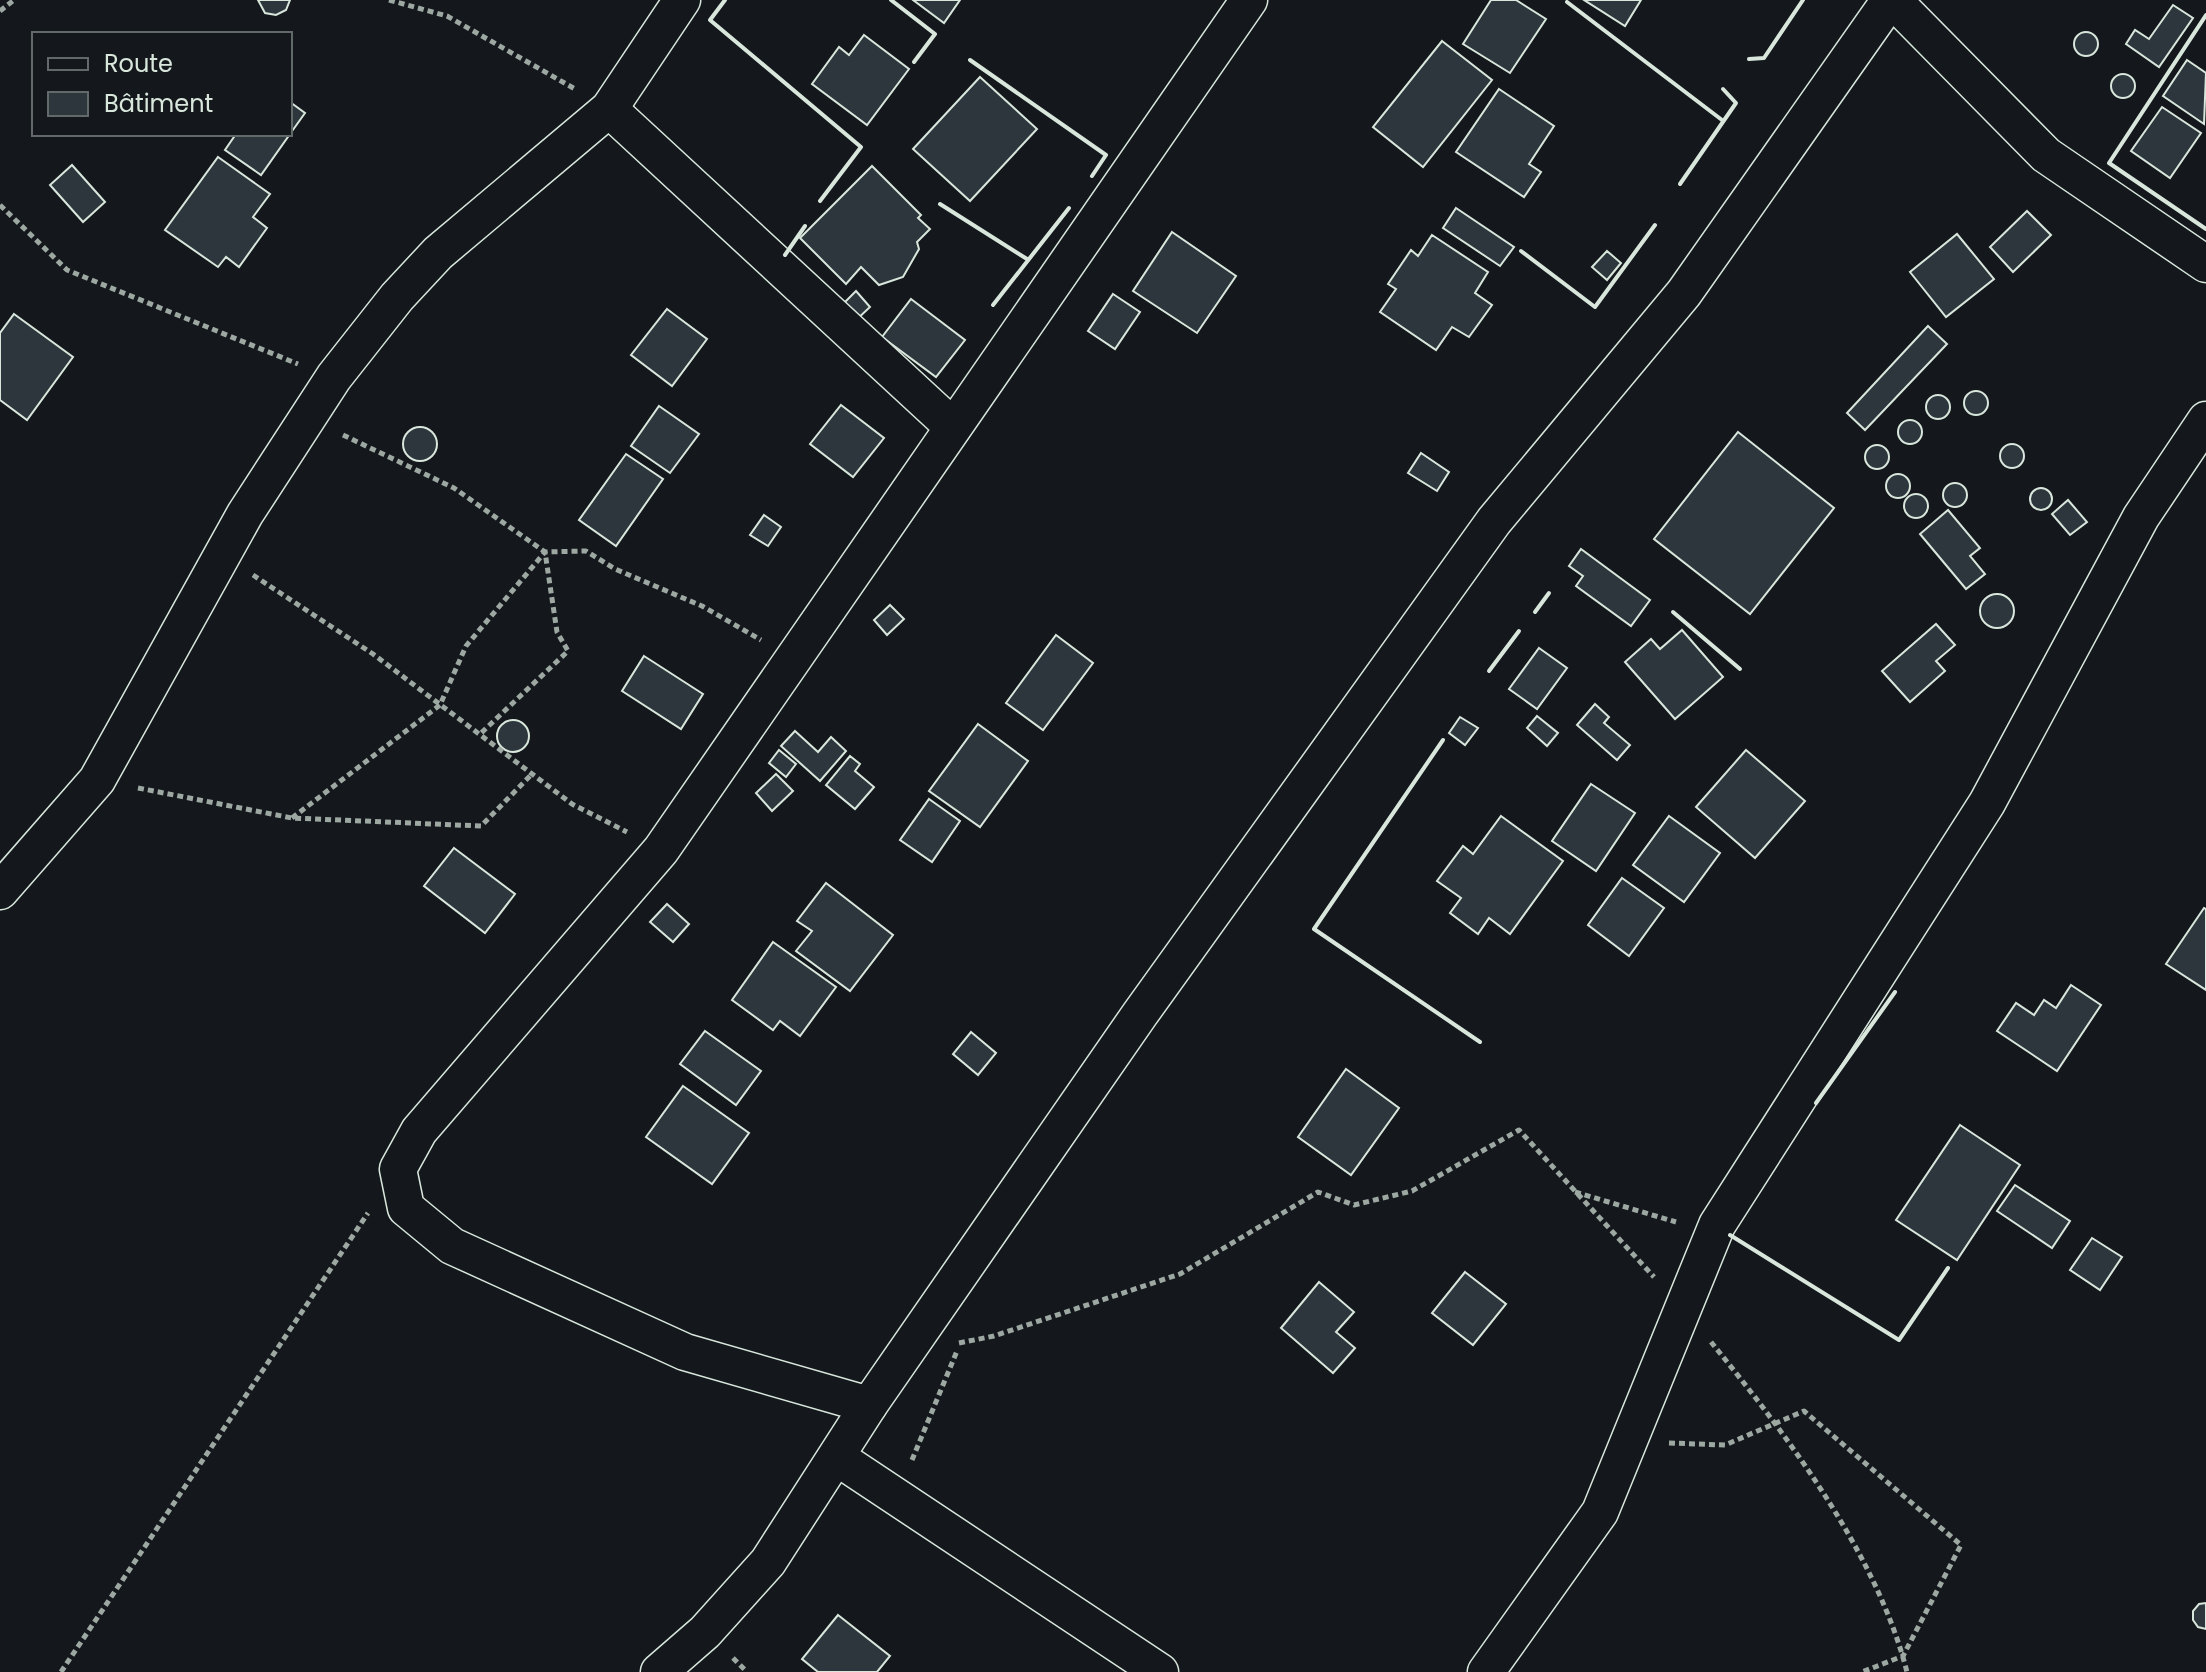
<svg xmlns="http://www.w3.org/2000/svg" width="2206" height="1672" font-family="Poppins,sans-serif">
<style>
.building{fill:#2c363c;stroke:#d8e6dc;stroke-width:2}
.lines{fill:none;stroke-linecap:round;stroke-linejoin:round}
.minor-casing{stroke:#d8e6dc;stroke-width:39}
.path{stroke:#9da8a2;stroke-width:5;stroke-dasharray:6 4;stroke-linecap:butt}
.minor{stroke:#14181c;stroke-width:36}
.wall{stroke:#d8e6dc;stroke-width:4}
</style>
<rect width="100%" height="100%" fill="#14181c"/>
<g class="building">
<path d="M 258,0 L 290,0 L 286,10 L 276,15 L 265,13 Z"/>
<path d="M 913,0 L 960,0 L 944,23 Z"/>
<path d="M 1491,0 L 1516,0 L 1546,19 L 1510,73 L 1463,44 Z"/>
<path d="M 1584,0 L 1641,0 L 1625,26 Z"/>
<path d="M 2173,5 L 2193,18 L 2159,67 L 2126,44 L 2135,30 L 2149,39 Z"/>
<circle cx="2086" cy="44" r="12"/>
<path d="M 864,35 L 909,69 L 867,125 L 812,84 L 839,47 L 849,55 Z"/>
<path d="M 1442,41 L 1492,80 L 1423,167 L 1373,127 Z"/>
<path d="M 2187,60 L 2206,73 L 2204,124 L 2163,96 Z"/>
<circle cx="2123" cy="86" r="12"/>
<path d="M 980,77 L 1037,129 L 970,201 L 913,149 Z"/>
<path d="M 1499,89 L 1554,126 L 1529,164 L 1541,172 L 1524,197 L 1456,152 Z"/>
<path d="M 290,102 L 305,113 L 290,134 Z"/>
<path d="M 2162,107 L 2201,133 L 2170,178 L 2131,151 Z"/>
<path d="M 236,134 L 290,134 L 261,175 L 225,150 Z"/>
<path d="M 218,157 L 270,194 L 253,217 L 267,228 L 239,267 L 226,257 L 218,267 L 165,230 Z"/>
<path d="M 72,165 L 105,202 L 83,222 L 50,185 Z"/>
<path d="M 872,166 L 921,215 L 918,218 L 930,229 L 917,242 L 919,249 L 903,277 L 879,285 L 861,267 L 846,284 L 800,238 Z"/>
<path d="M 1456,208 L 1514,247 L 1500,266 L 1443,228 Z"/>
<path d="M 2027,211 L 2051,235 L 2013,272 L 1990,247 Z"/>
<path d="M 1172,232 L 1236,276 L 1197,333 L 1133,291 Z"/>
<path d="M 1957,234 L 1994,279 L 1946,317 L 1910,272 Z"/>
<path d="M 1432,235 L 1488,272 L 1475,293 L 1492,305 L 1469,337 L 1452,327 L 1436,350 L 1380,312 L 1396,289 L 1388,284 L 1411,250 L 1418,256 Z"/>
<path d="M 1607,251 L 1621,263 L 1607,280 L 1592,267 Z"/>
<path d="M 856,291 L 870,307 L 854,322 L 840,307 Z"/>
<path d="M 1113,294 L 1140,312 L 1115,349 L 1088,331 Z"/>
<path d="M 911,299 L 965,340 L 936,377 L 882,337 Z"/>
<path d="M 667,309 L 707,339 L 672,386 L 631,355 Z"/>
<path d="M 14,314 L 73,357 L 27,420 L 0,400 L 0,333 Z"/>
<path d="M 1928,326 L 1947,344 L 1865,430 L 1847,413 Z"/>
<circle cx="1976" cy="403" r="12"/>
<circle cx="1938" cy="407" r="12"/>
<path d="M 841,405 L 884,438 L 853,477 L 810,444 Z"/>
<path d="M 659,406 L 699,434 L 670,473 L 631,446 Z"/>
<circle cx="1910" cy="432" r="12"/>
<circle cx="420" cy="444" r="17"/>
<path d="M 1738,432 L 1834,508 L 1750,614 L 1654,539 Z"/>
<circle cx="2012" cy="456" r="12"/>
<circle cx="1877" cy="457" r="12"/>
<path d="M 1421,453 L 1449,472 L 1437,491 L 1408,473 Z"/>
<path d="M 626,454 L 663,479 L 616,546 L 579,520 Z"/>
<circle cx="1898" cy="486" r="12"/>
<circle cx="1955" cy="495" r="12"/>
<circle cx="2041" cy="499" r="11"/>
<circle cx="1916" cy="506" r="12"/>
<path d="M 2068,500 L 2087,522 L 2070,535 L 2052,514 Z"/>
<path d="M 1948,510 L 1980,548 L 1970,556 L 1985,574 L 1966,589 L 1920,534 Z"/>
<path d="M 764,515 L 781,527 L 768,546 L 750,535 Z"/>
<path d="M 1581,549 L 1650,600 L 1631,626 L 1576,586 L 1583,576 L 1569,566 Z"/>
<circle cx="1997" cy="611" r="17"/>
<path d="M 890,605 L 904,619 L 887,635 L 874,620 Z"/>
<path d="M 1936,624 L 1955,645 L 1936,661 L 1945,671 L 1910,702 L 1882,671 Z"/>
<path d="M 1682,630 L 1723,677 L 1675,719 L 1625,662 L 1651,639 L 1660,649 Z"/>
<path d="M 1056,635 L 1093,663 L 1043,730 L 1006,703 Z"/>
<path d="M 1539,648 L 1567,668 L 1537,709 L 1509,689 Z"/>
<path d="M 644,656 L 703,694 L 681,729 L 622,691 Z"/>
<path d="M 1595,704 L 1609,717 L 1604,723 L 1630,745 L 1617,760 L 1577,725 Z"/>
<path d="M 1537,716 L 1558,733 L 1547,746 L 1527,728 Z"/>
<path d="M 1460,717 L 1478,728 L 1465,745 L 1449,733 Z"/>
<circle cx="513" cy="736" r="16"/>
<path d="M 978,724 L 1028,761 L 980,827 L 929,791 Z"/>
<path d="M 795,731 L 818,752 L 831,737 L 846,751 L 820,781 L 781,746 Z"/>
<path d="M 779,750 L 796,764 L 786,777 L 769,763 Z"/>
<path d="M 1746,750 L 1805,801 L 1755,858 L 1696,807 Z"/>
<path d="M 850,756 L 860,764 L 855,771 L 874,787 L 855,809 L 826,785 Z"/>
<path d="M 776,774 L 793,791 L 772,811 L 756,793 Z"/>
<path d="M 1591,784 L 1635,813 L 1596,871 L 1552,841 Z"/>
<path d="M 929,799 L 960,821 L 932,862 L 900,840 Z"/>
<path d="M 1501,816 L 1563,861 L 1510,934 L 1489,918 L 1478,934 L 1450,913 L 1461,898 L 1437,881 L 1463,846 L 1473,854 Z"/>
<path d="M 1669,816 L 1720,853 L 1684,902 L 1633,865 Z"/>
<path d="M 454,848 L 515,894 L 485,933 L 424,886 Z"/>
<path d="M 1622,878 L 1664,908 L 1629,956 L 1588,925 Z"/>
<path d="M 826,883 L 893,935 L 850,991 L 796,951 L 812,931 L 797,921 Z"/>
<path d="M 667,904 L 689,924 L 673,942 L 650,922 Z"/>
<path d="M 2204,908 L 2206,909 L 2206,990 L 2166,964 Z"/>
<path d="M 773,942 L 836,987 L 800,1036 L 780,1021 L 773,1030 L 732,1000 Z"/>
<path d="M 2071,985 L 2101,1005 L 2057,1071 L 1997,1031 L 2016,1003 L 2034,1015 L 2044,1000 L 2056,1008 Z"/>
<path d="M 705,1031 L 761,1071 L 736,1105 L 680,1064 Z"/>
<path d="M 971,1032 L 996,1053 L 978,1075 L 953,1054 Z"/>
<path d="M 1346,1069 L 1399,1108 L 1351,1175 L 1298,1137 Z"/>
<path d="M 683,1086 L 749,1133 L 712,1184 L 646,1137 Z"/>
<path d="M 1960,1125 L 2020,1165 L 1957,1260 L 1896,1220 Z"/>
<path d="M 2015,1185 L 2070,1221 L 2052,1248 L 1997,1211 Z"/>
<path d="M 2092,1238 L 2122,1257 L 2100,1290 L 2070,1270 Z"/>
<path d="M 1465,1272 L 1506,1304 L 1473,1345 L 1432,1313 Z"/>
<path d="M 1319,1282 L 1354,1312 L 1336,1332 L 1355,1348 L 1333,1373 L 1281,1328 Z"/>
<path d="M 2206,1603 L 2206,1629 L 2198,1627 L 2193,1620 L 2193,1611 L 2199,1604 Z"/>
<path d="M 838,1615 L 890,1656 L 877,1672 L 818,1672 L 802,1659 Z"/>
</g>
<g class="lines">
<g class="minor-casing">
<g id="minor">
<path d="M 1893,0 L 2046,155 L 2206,264"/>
<path d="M 609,109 L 953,427"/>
<path d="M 0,891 L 97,780 L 245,514 L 334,377 L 397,297 L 438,253 L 609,109 L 682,0"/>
<path d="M 869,1405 L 685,1352 L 452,1246 L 406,1208 L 398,1169 L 419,1131 L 661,850 L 1249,0"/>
<path d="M 838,1458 L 1160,1672"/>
<path d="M 659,1672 L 705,1632 L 768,1562 L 869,1405 L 1140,1014 L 1494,521 L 1684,293 L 1890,0"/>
<path d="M 1486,1672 L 1600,1512 L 1717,1225 L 1987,803 L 2141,517 L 2206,420"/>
</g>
</g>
<g class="path">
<path d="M 389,0 L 447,16 L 575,89"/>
<path d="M 0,11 L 14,0"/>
<path d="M 0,205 L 67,270 L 298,364"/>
<path d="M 343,435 L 454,488 L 545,552 L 557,632 L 568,651 L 479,735"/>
<path d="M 253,575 L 373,654 L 572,804 L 627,832"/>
<path d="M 138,788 L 292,818 L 481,826 L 532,774"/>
<path d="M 292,818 L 440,705 L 466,646 L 545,552 L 586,551 L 615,569 L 702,606 L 761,640"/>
<path d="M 1575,1192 L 1676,1222"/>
<path d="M 1711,1342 C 1787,1435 1877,1554 1907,1672"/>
<path d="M 959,1343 L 994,1336 L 1180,1274 L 1318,1192 L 1354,1205 L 1412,1191 L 1519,1130 L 1654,1277"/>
<path d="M 1669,1443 L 1725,1445 L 1804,1411 L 1961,1545 L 1903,1656 L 1862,1672"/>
<path d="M 912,1460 L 957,1351"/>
<path d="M 733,1658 L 747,1672"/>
<path d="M 61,1672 L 368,1213"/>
</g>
<use href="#minor" class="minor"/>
<g class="wall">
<path d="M 725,0 L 710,20 L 861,147 L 820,201"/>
<path d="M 891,0 L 935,34 L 914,62"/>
<path d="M 1567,2 L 1722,120"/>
<path d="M 2206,15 L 2109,163 L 2206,229"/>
<path d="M 1749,59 L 1764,58 L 1803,0"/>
<path d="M 970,60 L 1106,155 L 1092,176"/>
<path d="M 1680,184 L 1736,103 L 1723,89"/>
<path d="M 940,204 L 1027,259"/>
<path d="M 1521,251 L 1595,307 L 1655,225"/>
<path d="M 785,255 L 805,226"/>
<path d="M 993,305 L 1069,208"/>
<path d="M 1535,612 L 1549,593"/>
<path d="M 1673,612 L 1740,669"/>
<path d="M 1489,671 L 1519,631"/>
<path d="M 1443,740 L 1314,929 L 1480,1042"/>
<path d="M 1816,1103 L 1895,992"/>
<path d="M 1730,1235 L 1899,1340 L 1948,1268"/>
</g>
</g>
<rect x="32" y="32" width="260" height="104" fill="#14181c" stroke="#626a69" stroke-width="2"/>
<rect x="48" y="58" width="40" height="12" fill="#14181c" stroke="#626a69" stroke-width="2"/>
<text x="104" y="72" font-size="24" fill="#d8e6dc">Route</text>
<rect x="48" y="92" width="40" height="24" fill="#2c363c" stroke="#626a69" stroke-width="2"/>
<text x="104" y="112" font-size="24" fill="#d8e6dc">Bâtiment</text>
</svg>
